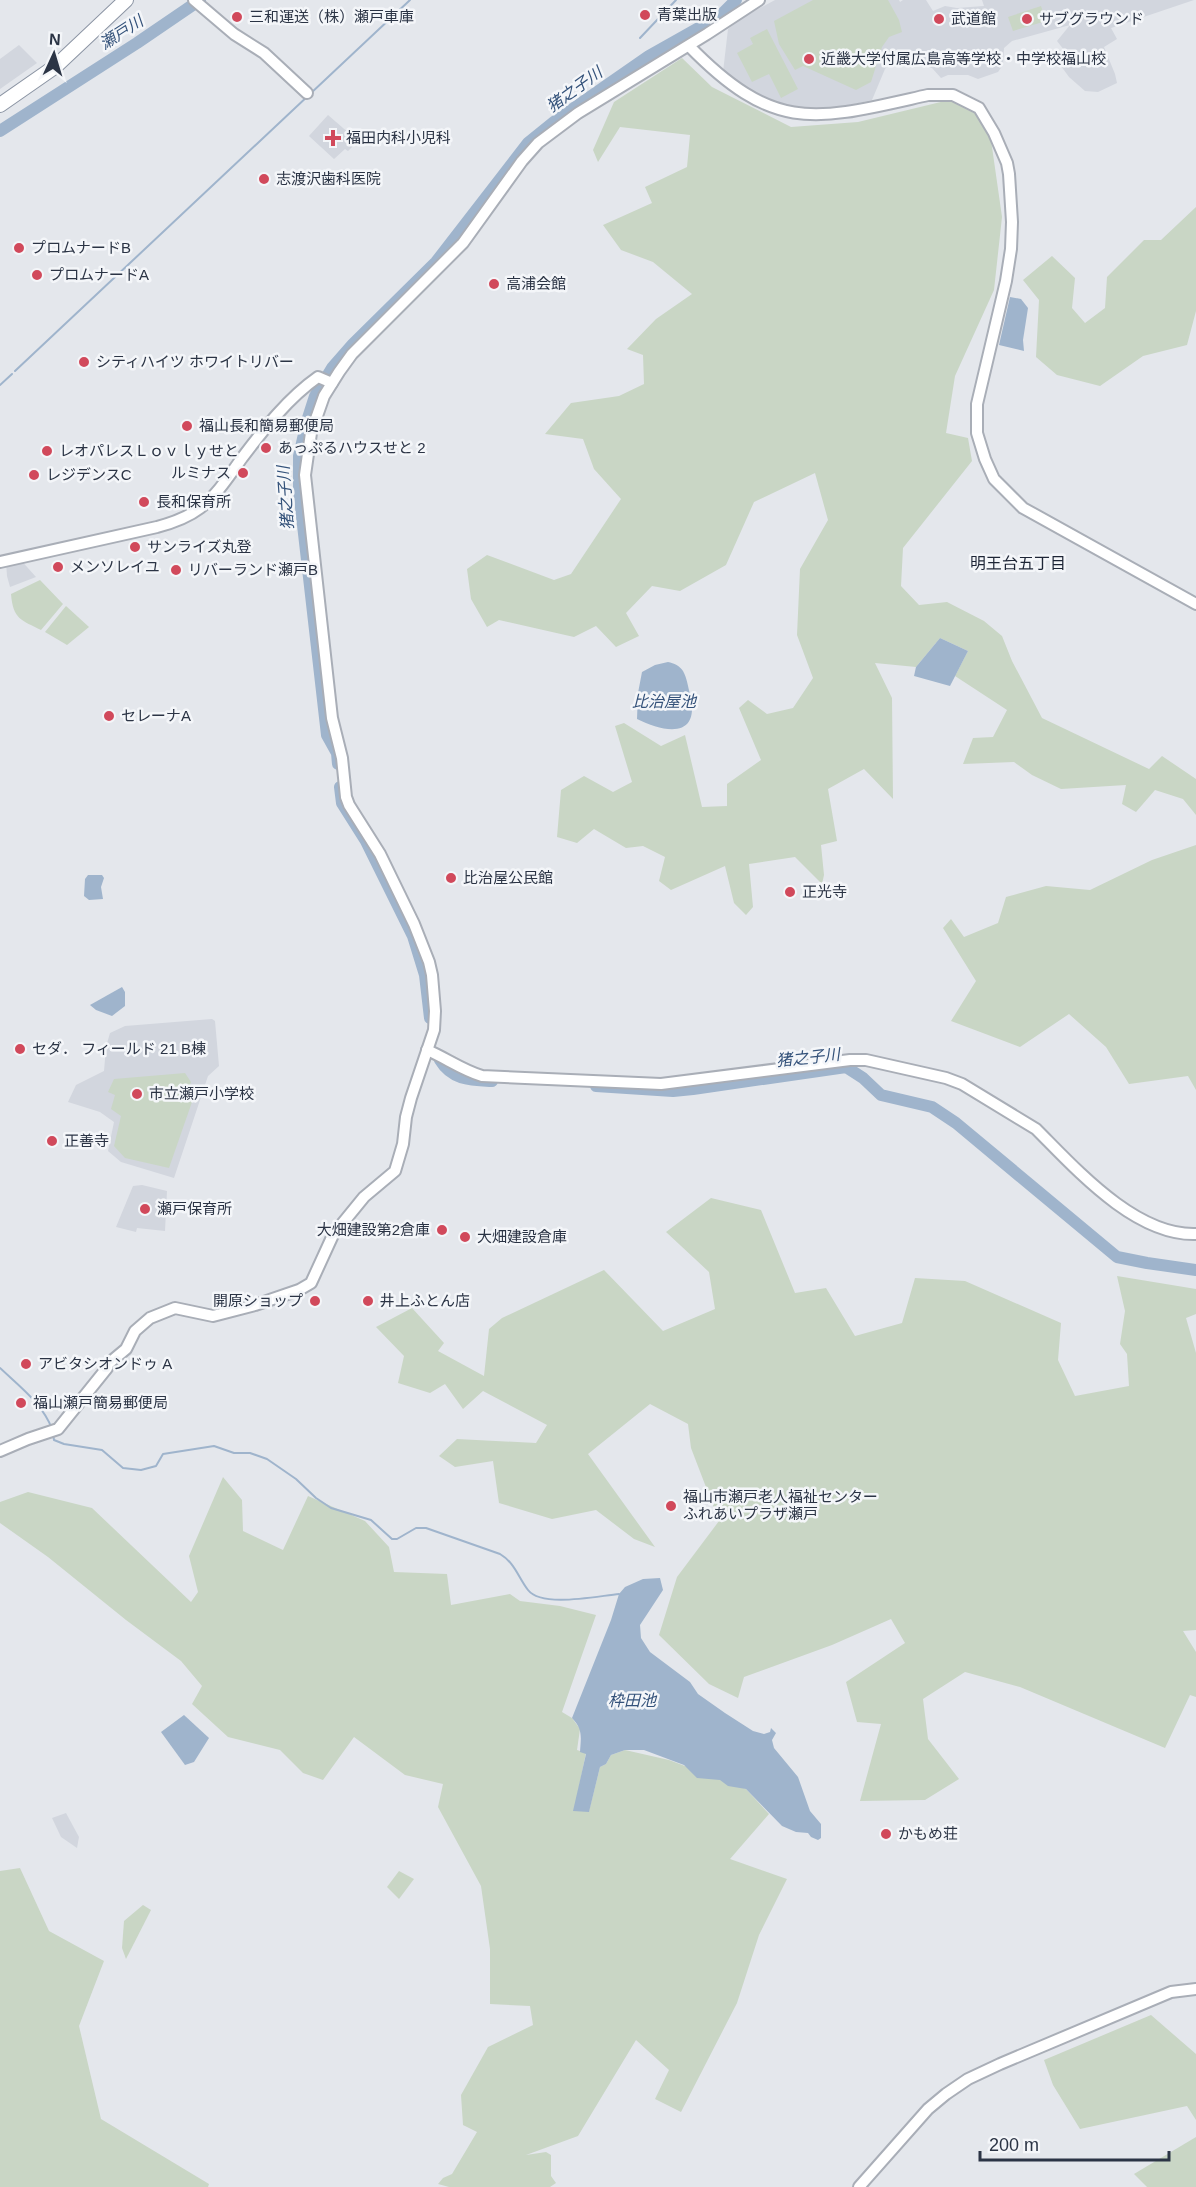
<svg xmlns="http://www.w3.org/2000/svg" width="1196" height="2187" font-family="Helvetica,'Noto Sans JP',sans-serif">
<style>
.built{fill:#d2d6de}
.green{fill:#c9d6c5}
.water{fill:#9fb4cc}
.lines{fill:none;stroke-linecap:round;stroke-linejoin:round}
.stream{stroke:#9fb4cc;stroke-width:2}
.river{stroke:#9fb4cc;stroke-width:12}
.secondary-casing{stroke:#a9aeb7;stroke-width:14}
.highway-casing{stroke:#8b94a3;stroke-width:16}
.secondary{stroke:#fff;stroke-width:10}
.highway{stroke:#fff;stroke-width:14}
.poi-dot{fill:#d1495b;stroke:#f4f6f9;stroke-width:2}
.labels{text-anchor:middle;stroke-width:5;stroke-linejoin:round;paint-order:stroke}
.poi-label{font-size:15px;fill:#2b3445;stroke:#f4f6f9;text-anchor:start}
.water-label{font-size:16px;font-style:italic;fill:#34527a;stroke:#f4f6f9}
.neighbourhood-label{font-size:16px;fill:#1d2536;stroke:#f4f6f9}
</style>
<rect width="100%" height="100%" fill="#e4e7ec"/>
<g class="built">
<path d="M 775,0 L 899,0 L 900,2 L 903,0 L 926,0 L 933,11 L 945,6 L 957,8 L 984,6 L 982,0 L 1194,0 L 1111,28 L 1117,39 L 1104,47 L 1115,74 L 1117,83 L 1098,92 L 1085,91 L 1069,77 L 1061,66 L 1064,50 L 1057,41 L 1070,25 L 1012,41 L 1004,48 L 1003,65 L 998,72 L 978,79 L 968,75 L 948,75 L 941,78 L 932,68 L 913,63 L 900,50 L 885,69 L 872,100 L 833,109 L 810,110 L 795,109 L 755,96 L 723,72 L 728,29 L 741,18 Z"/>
<path d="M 19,45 L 37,63 L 0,89 L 0,59 Z"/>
<path d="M 328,115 L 358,141 L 348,151 L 345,149 L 334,159 L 309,136 Z"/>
<path d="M 19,558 L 36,577 L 10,587 L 7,576 L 6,562 Z"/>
<path d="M 212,1019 L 215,1021 L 219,1066 L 208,1076 L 174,1178 L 121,1162 L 108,1151 L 114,1122 L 100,1112 L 68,1102 L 76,1085 L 104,1071 L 106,1047 L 110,1033 L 125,1026 Z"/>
<path d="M 142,1185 L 167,1191 L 165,1231 L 137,1228 L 136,1232 L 116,1227 L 133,1186 Z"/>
<path d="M 66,1813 L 79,1837 L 77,1848 L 61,1837 L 52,1818 Z"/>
</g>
<g class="green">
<path d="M 813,0 L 888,0 L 899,20 L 902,32 L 889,37 L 882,47 L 871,82 L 856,90 L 803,66 L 795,70 L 779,44 L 774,21 Z"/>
<path d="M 1041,6 L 1046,21 L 1013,31 L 1008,17 Z"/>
<path d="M 767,29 L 798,89 L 781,98 L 769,74 L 752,82 L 737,53 L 753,44 L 750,38 Z"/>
<path d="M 682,58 L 712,87 L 791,127 L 858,122 L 949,100 L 976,114 L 991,140 L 1002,217 L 994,290 L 955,376 L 946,433 L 968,438 L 972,461 L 903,548 L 901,586 L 919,605 L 947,602 L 984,621 L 1002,636 L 1012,661 L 1042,718 L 1149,769 L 1162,756 L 1196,779 L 1196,815 L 1183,799 L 1155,790 L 1136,812 L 1122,804 L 1126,785 L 1061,789 L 1032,775 L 1014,762 L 963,764 L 973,738 L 993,737 L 1007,710 L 955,676 L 968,651 L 940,638 L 916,667 L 875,663 L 892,698 L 893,799 L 864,769 L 828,789 L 837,841 L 821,845 L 824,875 L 822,884 L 795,857 L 749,864 L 753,907 L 746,915 L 734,903 L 725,866 L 671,890 L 659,881 L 665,857 L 643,846 L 626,848 L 594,829 L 577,843 L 557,837 L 561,790 L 584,776 L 613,792 L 632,782 L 615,726 L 624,723 L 661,746 L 685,735 L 702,807 L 727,806 L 727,784 L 761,760 L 739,708 L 748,700 L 767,714 L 793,708 L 813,678 L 797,635 L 800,569 L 828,520 L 815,473 L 754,502 L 726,565 L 680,591 L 652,586 L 626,613 L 639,636 L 616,647 L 596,626 L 574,637 L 499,620 L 487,627 L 471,599 L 467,569 L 487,555 L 554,580 L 571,574 L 621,499 L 594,469 L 583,439 L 545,434 L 571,403 L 619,396 L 644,384 L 643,355 L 627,349 L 656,319 L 692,294 L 653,262 L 621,250 L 603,225 L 652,203 L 645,187 L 687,167 L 690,135 L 620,127 L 598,162 L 593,150 L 614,102 Z"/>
<path d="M 1196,207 L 1196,311 L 1187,345 L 1143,356 L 1100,386 L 1057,375 L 1036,357 L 1039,300 L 1023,280 L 1052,256 L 1075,278 L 1072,308 L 1085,323 L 1105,308 L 1107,277 L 1144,240 L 1161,240 Z"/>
<path d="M 40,580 L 63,604 L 41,630 C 21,620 13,619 11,594 Z"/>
<path d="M 66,606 L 89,627 L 67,645 L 45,632 Z"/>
<path d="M 1196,845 L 1196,1090 L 1188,1076 L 1129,1084 L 1106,1047 L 1069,1014 L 1020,1047 L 951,1021 L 976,981 L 943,928 L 951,919 L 964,937 L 998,923 L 1006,897 L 1046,886 L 1090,890 L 1152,860 Z"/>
<path d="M 185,1073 L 191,1082 L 186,1098 L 192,1102 L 169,1168 L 125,1158 L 114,1146 L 121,1116 L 111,1109 L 115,1095 L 108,1092 L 114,1079 Z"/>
<path d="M 711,1198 L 761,1210 L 795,1293 L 826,1288 L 855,1336 L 902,1323 L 915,1278 L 965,1281 L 1061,1323 L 1058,1360 L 1075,1396 L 1129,1386 L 1127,1354 L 1120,1344 L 1125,1311 L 1117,1276 L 1196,1289 L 1196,1314 L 1186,1318 L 1196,1353 L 1196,1630 L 1183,1631 L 1196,1652 L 1196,1697 L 1190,1695 L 1165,1748 L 1020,1687 L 965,1672 L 923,1699 L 928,1739 L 959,1779 L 925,1800 L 860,1801 L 881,1724 L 857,1722 L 846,1682 L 905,1643 L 891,1619 L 832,1645 L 744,1677 L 738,1698 L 709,1684 L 659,1635 L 677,1577 L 719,1521 L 691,1448 L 688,1424 L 650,1404 L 588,1454 L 655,1547 L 634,1539 L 596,1510 L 552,1519 L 499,1503 L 493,1461 L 455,1467 L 439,1456 L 457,1439 L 536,1443 L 547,1425 L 483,1391 L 463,1409 L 445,1384 L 430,1393 L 398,1383 L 404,1356 L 376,1327 L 412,1308 L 444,1343 L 438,1351 L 484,1376 L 489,1329 L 502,1318 L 604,1270 L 663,1331 L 715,1309 L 709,1272 L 666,1232 Z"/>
<path d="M 223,1477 L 242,1500 L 243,1531 L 283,1550 L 308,1496 L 365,1521 L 389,1547 L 394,1572 L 447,1574 L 451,1605 L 510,1594 L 520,1601 L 560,1606 L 596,1615 L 562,1712 L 572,1718 L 580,1729 L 577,1750 L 586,1753 L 574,1811 L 589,1811 L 600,1767 L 606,1764 L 611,1755 L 625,1750 L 669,1760 L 746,1789 L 769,1814 L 730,1859 L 787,1879 L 759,1935 L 737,2003 L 681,2112 L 655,2099 L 669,2070 L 636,2040 L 578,2136 L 526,2155 L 546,2152 L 551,2155 L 551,2176 L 556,2183 L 550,2187 L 449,2187 L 438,2184 L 443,2178 L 452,2174 L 477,2132 L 463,2125 L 461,2095 L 488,2047 L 533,2025 L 530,2006 L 490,2004 L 490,1949 L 481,1886 L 438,1807 L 443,1784 L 405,1775 L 354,1737 L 323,1780 L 303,1773 L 280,1750 L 228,1737 L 192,1704 L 202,1686 L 181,1661 L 126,1620 L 48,1557 L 0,1523 L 0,1502 L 28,1492 L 92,1508 L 191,1602 L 198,1592 L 189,1556 Z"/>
<path d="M 20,1868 L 49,1931 L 104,1961 L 79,2026 L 101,2119 L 209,2184 L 208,2187 L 0,2187 L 0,1871 Z"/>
<path d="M 399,1871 L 414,1879 L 399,1899 L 387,1887 Z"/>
<path d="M 143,1905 L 151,1910 L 126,1959 L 122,1948 L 124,1921 Z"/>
<path d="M 1151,2015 L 1196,2054 L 1196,2120 L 1187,2106 L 1080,2129 L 1053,2085 L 1044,2060 Z"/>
<path d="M 1196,2137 L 1196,2187 L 1147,2187 L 1134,2174 Z"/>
</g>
<g class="water">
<path d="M 1010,297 L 1021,299 L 1028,308 L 1023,340 L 1024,351 L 999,345 Z"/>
<path d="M 940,638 L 968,651 L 950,686 L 914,676 L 916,667 Z"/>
<path d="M 668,662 C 674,663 680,666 683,671 C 687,678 688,687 690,694 C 701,739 665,733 637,719 L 638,693 L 642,672 L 655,665 Z"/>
<path d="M 93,875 L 102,875 L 104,878 L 101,887 L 103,899 L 89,900 L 84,896 L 85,879 L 88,875 Z"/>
<path d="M 122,987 L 125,992 L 125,1006 L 112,1016 L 96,1010 L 90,1005 Z"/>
<path d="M 660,1578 L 663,1590 L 640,1625 L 641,1638 L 650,1652 L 690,1682 L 698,1694 L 725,1713 L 753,1731 L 764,1734 L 770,1732 L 771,1728 L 776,1733 L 772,1740 L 774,1748 L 798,1777 L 810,1811 L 821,1824 L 821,1838 L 818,1840 L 811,1837 L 808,1833 L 796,1832 L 782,1826 L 746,1789 L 728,1786 L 720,1780 L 697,1778 L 684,1765 L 644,1750 L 625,1750 L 611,1755 L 606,1764 L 600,1767 L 589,1812 L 573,1811 L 586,1754 L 580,1752 C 581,1737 583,1729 572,1718 L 611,1620 L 619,1594 L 625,1587 L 643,1579 Z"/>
<path d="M 184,1715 L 209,1738 L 194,1762 L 185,1765 L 161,1732 Z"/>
</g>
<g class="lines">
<g class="stream">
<path d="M 640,38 L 676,0"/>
<path d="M 15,371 L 410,0"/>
<path d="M 0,385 L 12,374"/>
<path d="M 0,1368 C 19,1386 43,1404 52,1429"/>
<path d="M 53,1434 L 54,1440 L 64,1444 L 102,1450 L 123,1468 L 141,1470 L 156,1466 L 163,1454 L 214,1446 L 234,1453 L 250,1453 L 267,1459 L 296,1479 L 316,1498 L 331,1508 L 371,1520 L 392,1539 L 397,1539 L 416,1528 L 426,1528 L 500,1554 C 515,1563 518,1577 528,1590 C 542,1608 597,1596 619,1594"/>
</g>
<g class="river">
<path d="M 0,131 L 137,43 L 200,0"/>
<path d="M 338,764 L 337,753 L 327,735 L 299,490 L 299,456 L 307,421 L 315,396 L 332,368 L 353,344 L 436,262 L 528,143 L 554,122 L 649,56 L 720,16 L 736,0"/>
<path d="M 340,787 L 342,803 L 366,841 L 413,936 L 425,975 L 430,1018"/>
<path d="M 440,1060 C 452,1080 470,1080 492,1081"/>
<path d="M 596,1086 L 673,1091 L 693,1089 L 846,1067 L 863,1078 L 881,1095 L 932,1107 L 956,1123 L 1117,1257 L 1147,1263 L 1196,1270"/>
</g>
<g class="secondary-casing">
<g id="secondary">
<path d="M 194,0 L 234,34 L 264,53 L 307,93"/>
<path d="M 689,46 C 776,135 816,120 928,95 L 953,95 L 979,108 L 994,133 L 1007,163 L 1009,174 L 1012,222 L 1011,249 L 1006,281 L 977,404 L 977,433 L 985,459 L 994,479 L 1023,508 L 1196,604"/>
<path d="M 0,562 L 157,527 C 172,523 187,518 200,508 C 217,495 229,476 242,458 C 264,429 288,398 318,377 L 332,383"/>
<path d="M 427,1050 C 446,1058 462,1070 482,1076 L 661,1084 L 850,1060 L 866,1060 L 946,1078 L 962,1084 L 1036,1129 C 1076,1169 1135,1236 1196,1234"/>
<path d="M 0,1451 L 28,1439 L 58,1429 L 107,1368 L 108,1364 L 126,1349 L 135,1331 L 150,1318 L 175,1308 L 213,1316 L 255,1305 L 299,1290 L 311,1283 L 333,1235 L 364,1197 L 395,1171 L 403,1144 L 406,1117 L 411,1098 L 434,1030 L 435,1011 L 432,975 L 429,962 L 414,924 L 380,854 L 349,805 L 346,797 L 342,758 L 332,718 L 305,475 L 311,433 L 324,396 L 339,372 L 352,354 L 463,243 L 522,161 L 538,143 L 578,113 L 707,34 L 759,0"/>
<path d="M 859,2187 L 928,2109 L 946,2094 L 968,2079 L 1000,2064 L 1171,1992 L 1196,1989"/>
</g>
</g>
<g class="highway-casing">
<path id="highway" d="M 0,105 L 56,66 L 126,0"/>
</g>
<use href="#secondary" class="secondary"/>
<use href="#highway" class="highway"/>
</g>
<g class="poi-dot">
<circle cx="645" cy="15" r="6"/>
<circle cx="237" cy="17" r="6"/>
<circle cx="939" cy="19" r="6"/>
<circle cx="1027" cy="19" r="6"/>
<circle cx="809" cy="59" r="6"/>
<path d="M330 129h6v6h6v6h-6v6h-6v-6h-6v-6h6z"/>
<circle cx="264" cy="179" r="6"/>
<circle cx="19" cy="248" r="6"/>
<circle cx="37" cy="275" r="6"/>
<circle cx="494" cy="284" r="6"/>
<circle cx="84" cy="362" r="6"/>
<circle cx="187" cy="426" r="6"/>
<circle cx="266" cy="448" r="6"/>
<circle cx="47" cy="451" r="6"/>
<circle cx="243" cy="473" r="6"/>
<circle cx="34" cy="475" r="6"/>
<circle cx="144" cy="502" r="6"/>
<circle cx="135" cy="547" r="6"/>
<circle cx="58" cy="567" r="6"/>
<circle cx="176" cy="570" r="6"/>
<circle cx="109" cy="716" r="6"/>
<circle cx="451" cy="878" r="6"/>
<circle cx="790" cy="892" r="6"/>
<circle cx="20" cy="1049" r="6"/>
<circle cx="137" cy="1094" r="6"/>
<circle cx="52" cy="1141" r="6"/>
<circle cx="145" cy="1209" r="6"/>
<circle cx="442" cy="1230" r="6"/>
<circle cx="465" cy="1237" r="6"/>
<circle cx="315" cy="1301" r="6"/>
<circle cx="368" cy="1301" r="6"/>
<circle cx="26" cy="1364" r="6"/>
<circle cx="21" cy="1403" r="6"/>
<circle cx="671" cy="1506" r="6"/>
<circle cx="886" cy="1834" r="6"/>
</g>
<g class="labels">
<g class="poi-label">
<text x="657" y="20">青葉出版</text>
<text x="249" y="22">三和運送（株）瀬戸車庫</text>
<text x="951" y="24">武道館</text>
<text x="1039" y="24">サブグラウンド</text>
<text x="821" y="64">近畿大学付属広島高等学校・中学校福山校</text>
<text x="346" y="143">福田内科小児科</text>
<text x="276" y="184">志渡沢歯科医院</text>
<text x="31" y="253">プロムナードB</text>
<text x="49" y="280">プロムナードA</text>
<text x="506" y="289">高浦会館</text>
<text x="96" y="367">シティハイツ ホワイトリバー</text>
<text x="199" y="431">福山長和簡易郵便局</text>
<text x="278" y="453">あっぷるハウスせと 2</text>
<text x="59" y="456">レオパレスＬｏｖｌｙせと</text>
<text x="231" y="478" text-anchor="end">ルミナス</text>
<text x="46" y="480">レジデンスC</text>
<text x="156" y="507">長和保育所</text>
<text x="147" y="552">サンライズ丸登</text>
<text x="70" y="572">メンソレイユ</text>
<text x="188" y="575">リバーランド瀬戸B</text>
<text x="121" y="721">セレーナA</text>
<text x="463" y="883">比治屋公民館</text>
<text x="802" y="897">正光寺</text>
<text x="32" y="1054">セダ． フィールド 21 B棟</text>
<text x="149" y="1099">市立瀬戸小学校</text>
<text x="64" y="1146">正善寺</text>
<text x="157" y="1214">瀬戸保育所</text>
<text x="430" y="1235" text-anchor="end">大畑建設第2倉庫</text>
<text x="477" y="1242">大畑建設倉庫</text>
<text x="303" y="1306" text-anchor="end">開原ショップ</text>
<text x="380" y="1306">井上ふとん店</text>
<text x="38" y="1369">アビタシオンドゥ A</text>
<text x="33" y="1408">福山瀬戸簡易郵便局</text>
<text x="683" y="1502">福山市瀬戸老人福祉センター<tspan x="683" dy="17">ふれあいプラザ瀬戸</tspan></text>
<text x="898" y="1839">かもめ荘</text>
</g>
<g class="water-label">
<text transform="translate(121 32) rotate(-33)" y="6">瀬戸川</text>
<text transform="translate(574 89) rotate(-36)" y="6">猪之子川</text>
<text transform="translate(285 498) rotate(-94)" y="6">猪之子川</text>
<text x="664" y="707">比治屋池</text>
<text transform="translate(808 1057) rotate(-6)" y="6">猪之子川</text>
<text x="632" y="1706">枠田池</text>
</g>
<g class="neighbourhood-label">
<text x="1018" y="569">明王台五丁目</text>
</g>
</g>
<g transform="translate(54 54) rotate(4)" stroke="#f4f6f9" stroke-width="4.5" paint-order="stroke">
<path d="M0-4.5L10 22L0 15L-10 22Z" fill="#2b3445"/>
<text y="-9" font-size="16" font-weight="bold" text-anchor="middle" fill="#2b3445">N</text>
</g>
<path d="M980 2151v9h189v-9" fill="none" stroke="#2b3445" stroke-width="3"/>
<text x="989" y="2151" font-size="18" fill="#2b3445" stroke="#f4f6f9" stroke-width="4.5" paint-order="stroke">200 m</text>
</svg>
